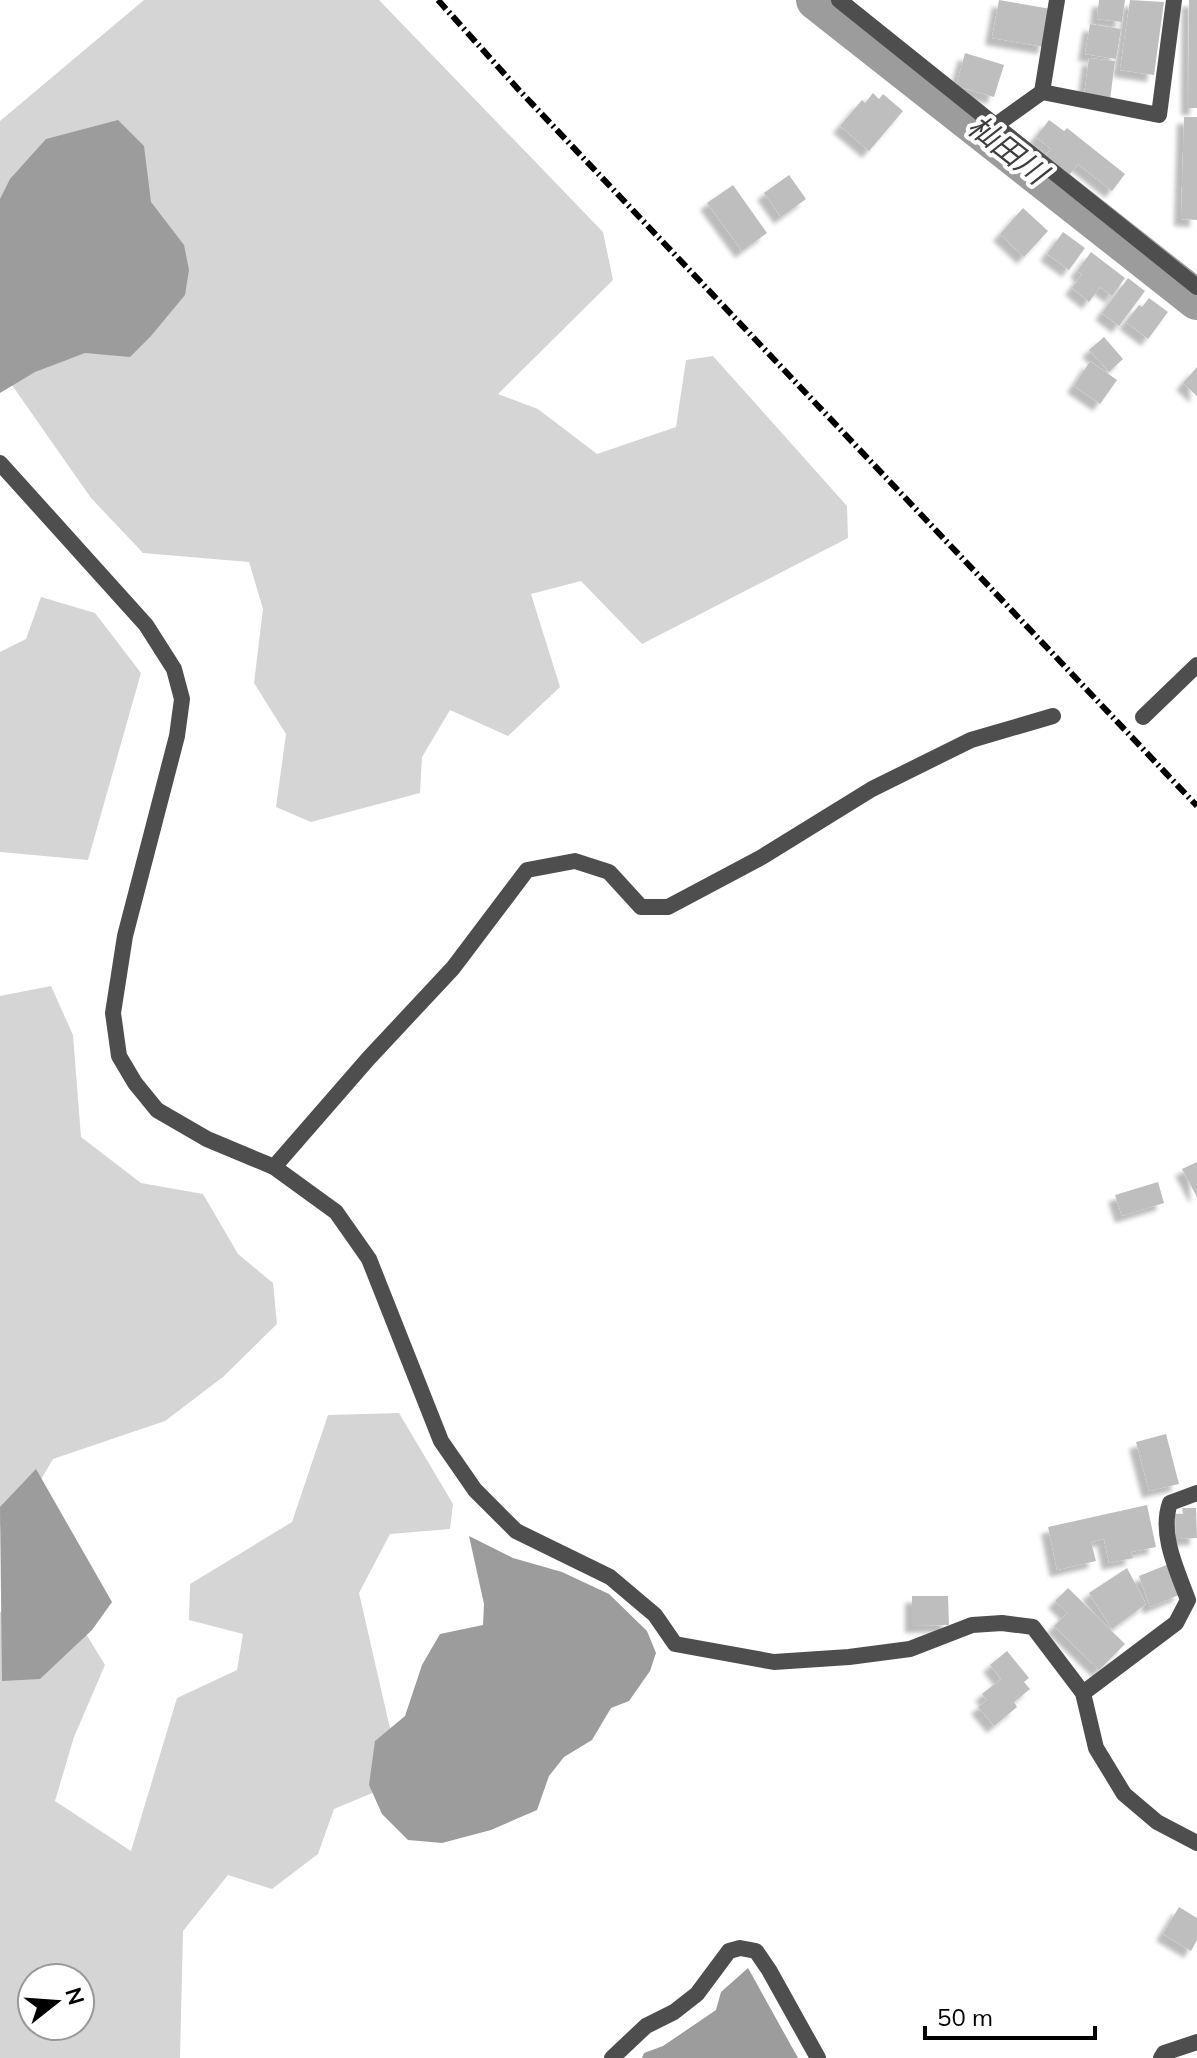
<svg xmlns="http://www.w3.org/2000/svg" width="1197" height="2058" font-family="Mulish,'Noto Sans JP',sans-serif">
<style>
.green{fill:#d5d5d5;fill-rule:evenodd}
.water{fill:#9c9c9c}
.lines{fill:none;stroke-linecap:round;stroke-linejoin:round}
.river{stroke:#9c9c9c;stroke-width:40}
.building{fill:#bebebe;filter:url(#shadow)}
.minor{stroke:#4e4e4e;stroke-width:16}
.rail{stroke:#000;stroke-width:6;stroke-dasharray:12 4 2 4;stroke-linecap:butt}
.labels{text-anchor:middle;stroke-width:8;stroke-linejoin:round;paint-order:stroke}
.water-label{font-size:30px;font-style:italic;fill:#3d3d3d;stroke:#fff}
</style>
<defs>
<filter id="shadow"><feDropShadow dx="-7" dy="7" stdDeviation="2" flood-color="#0004"/></filter>
</defs>
<rect width="100%" height="100%" fill="#fff"/>
<g class="green">
<path d="M 144,0 L 379,0 L 603,232 L 613,280 L 498,394 L 538,409 L 597,454 L 676,427 L 686,360 L 713,356 L 847,506 L 848,538 L 642,644 L 581,581 L 531,594 L 560,687 L 508,736 L 450,710 L 422,757 L 420,793 L 311,822 L 276,807 L 286,734 L 254,683 L 263,609 L 249,562 L 143,553 L 91,498 L 0,368 L 0,121 Z"/>
<path d="M 41,597 L 95,613 L 141,673 L 88,860 L 0,852 L 0,652 L 26,639 Z"/>
<path d="M 51,986 L 73,1035 L 81,1137 L 141,1183 L 203,1194 L 238,1254 L 273,1283 L 277,1324 L 223,1377 L 165,1421 L 53,1459 L 26,1505 L 0,1527 L 0,996 Z"/>
<path d="M 399,1413 L 453,1504 L 450,1529 L 390,1534 L 359,1593 L 392,1737 L 389,1786 L 334,1809 L 318,1854 L 272,1889 L 228,1875 L 183,1931 L 180,2058 L 0,2058 L 0,1612 L 63,1596 L 105,1665 L 74,1737 L 55,1801 L 131,1851 L 177,1698 L 237,1670 L 243,1634 L 189,1620 L 190,1584 L 292,1522 L 328,1415 ZM 32,1978 L 80,1978 L 80,2026 L 32,2026 Z"/>
</g>
<g class="water">
<path d="M 118,120 L 144,146 L 151,202 L 184,245 L 189,270 L 185,295 L 151,336 L 130,357 L 85,353 L 35,372 L 0,393 L 0,199 L 10,179 L 46,139 Z"/>
<path d="M 36,1469 L 112,1602 L 92,1630 L 40,1679 L 2,1681 L 0,1507 Z"/>
<path d="M 469,1536 L 513,1558 L 562,1572 L 609,1594 L 647,1631 L 656,1653 L 650,1671 L 629,1701 L 611,1708 L 592,1740 L 564,1757 L 549,1776 L 537,1810 L 491,1830 L 442,1843 L 408,1840 L 382,1814 L 369,1785 L 375,1741 L 405,1716 L 422,1665 L 440,1634 L 483,1625 L 484,1604 Z"/>
<path d="M 748,1968 L 798,2058 L 642,2058 L 644,2053 L 663,2046 L 716,2010 L 721,1992 Z"/>
</g>
<g class="lines">
<path class="river" d="M 816,0 L 1197,300"/>
</g>
<g class="building">
<path d="M 999,0 L 1051,9 L 1045,47 L 992,38 Z"/>
<path d="M 1099,0 L 1125,0 L 1122,22 L 1097,19 Z"/>
<path d="M 1130,0 L 1164,2 L 1154,75 L 1120,70 Z"/>
<path d="M 1189,0 L 1197,0 L 1197,108 L 1188,108 Z"/>
<path d="M 1090,24 L 1121,29 L 1116,59 L 1085,54 Z"/>
<path d="M 965,53 L 1004,65 L 994,97 L 956,86 Z"/>
<path d="M 1089,58 L 1115,61 L 1110,100 L 1084,96 Z"/>
<path d="M 873,93 L 879,99 L 883,94 L 903,111 L 869,151 L 840,126 L 862,100 L 865,103 Z"/>
<path d="M 1184,117 L 1197,117 L 1197,220 L 1181,219 Z"/>
<path d="M 1049,120 L 1064,131 L 1067,128 L 1125,174 L 1112,191 L 1078,164 L 1069,175 L 1045,156 L 1051,149 L 1036,137 Z"/>
<path d="M 789,175 L 806,199 L 781,217 L 764,193 Z"/>
<path d="M 733,185 L 767,233 L 742,251 L 707,203 Z"/>
<path d="M 1023,208 L 1048,231 L 1024,257 L 1000,234 Z"/>
<path d="M 1063,232 L 1085,248 L 1069,270 L 1047,254 Z"/>
<path d="M 1091,252 L 1125,278 L 1112,296 L 1100,287 L 1089,302 L 1072,288 L 1082,274 L 1077,271 Z"/>
<path d="M 1128,278 L 1145,291 L 1119,326 L 1102,313 Z"/>
<path d="M 1149,298 L 1168,312 L 1148,339 L 1126,322 L 1139,305 L 1142,307 Z"/>
<path d="M 1104,337 L 1123,359 L 1109,372 L 1089,350 Z"/>
<path d="M 1090,361 L 1117,380 L 1100,404 L 1074,386 Z"/>
<path d="M 1197,367 L 1197,396 L 1183,383 Z"/>
<path d="M 1197,1162 L 1197,1197 L 1182,1169 Z"/>
<path d="M 1158,1182 L 1164,1203 L 1122,1216 L 1115,1195 Z"/>
<path d="M 1166,1434 L 1179,1484 L 1149,1491 L 1136,1442 Z"/>
<path d="M 1147,1505 L 1156,1547 L 1131,1552 L 1133,1558 L 1109,1563 L 1104,1539 L 1091,1542 L 1096,1561 L 1057,1570 L 1048,1527 Z"/>
<path d="M 1182,1508 L 1196,1508 L 1197,1538 L 1176,1539 L 1175,1514 L 1183,1514 Z"/>
<path d="M 1169,1564 L 1181,1594 L 1150,1607 L 1139,1576 Z"/>
<path d="M 1127,1568 L 1146,1604 L 1112,1629 L 1089,1593 Z"/>
<path d="M 1068,1588 L 1125,1644 L 1099,1670 L 1054,1626 L 1067,1613 L 1055,1601 Z"/>
<path d="M 912,1596 L 948,1596 L 949,1625 L 912,1626 Z"/>
<path d="M 1007,1651 L 1029,1678 L 1024,1682 L 1030,1689 L 1014,1702 L 1017,1707 L 994,1726 L 978,1707 L 987,1700 L 982,1694 L 1001,1679 L 990,1665 Z"/>
<path d="M 1179,1907 L 1197,1918 L 1197,1940 L 1191,1951 L 1163,1934 Z"/>
</g>
<g class="lines">
<g class="minor">
<path d="M 839,0 L 1197,287"/>
<path d="M 1042,92 L 1159,115 L 1174,0"/>
<path d="M 996,125 L 1042,92 L 1057,0"/>
<path d="M 0,463 L 146,625 L 174,669 L 182,699 L 177,736 L 125,936 L 113,1013 L 119,1056 L 135,1083 L 157,1110 L 207,1139 L 274,1167 L 336,1212 L 369,1259 L 441,1441 L 475,1490 L 516,1531 L 610,1577 L 655,1615 L 675,1644 L 774,1662 L 849,1657 L 910,1649 L 972,1625 L 1002,1623 L 1033,1627 L 1083,1693 L 1096,1748 L 1124,1794 L 1157,1822 L 1197,1843"/>
<path d="M 1143,717 L 1197,665"/>
<path d="M 274,1167 L 368,1059 L 453,968 L 527,870 L 575,861 L 609,872 L 641,907 L 668,907 L 762,857 L 872,789 L 971,740 L 1053,716"/>
<path d="M 1083,1693 L 1176,1623 L 1188,1600 C 1177,1570 1159,1534 1170,1503 L 1197,1493"/>
<path d="M 612,2058 L 646,2026 L 674,2012 L 697,1994 L 729,1951 L 740,1948 L 756,1951 L 769,1970 L 818,2058"/>
<path d="M 1161,2058 L 1164,2053 L 1197,2042"/>
</g>
<path class="rail" d="M 438,0 L 518,89 L 1197,806"/>
</g>
<g class="labels">
<g class="water-label">
<text transform="translate(1007 150) rotate(38)" y="10">杣田川</text>
</g>
</g>
<g transform="translate(56 2002) rotate(73)"><circle r="38" fill="#ffffff" stroke="#999999" stroke-width="2"/>
<path d="M0-6L14 30L0 20L-14 30Z" fill="#000000"/>
<text y="-12" font-size="22" font-weight="bold" text-anchor="middle" fill="#000000">N</text>
</g>
<path d="M925 2026v12h170v-12" fill="none" stroke="#000000" stroke-width="4"/>
<text x="937" y="2026" font-size="24" fill="#000000" stroke="#ffffff" stroke-width="6" paint-order="stroke">50 m</text>
</svg>
